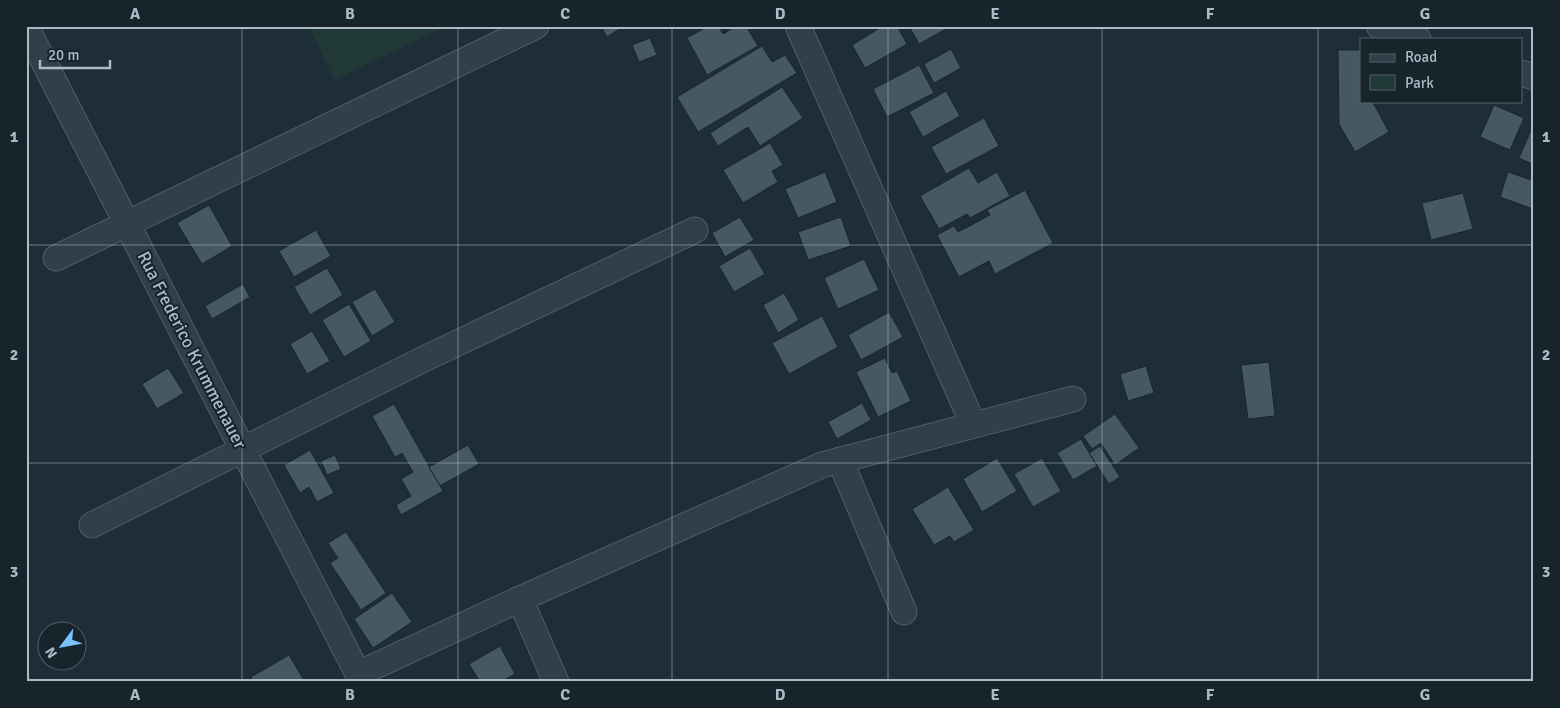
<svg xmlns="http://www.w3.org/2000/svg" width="1560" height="708" font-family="Signika,sans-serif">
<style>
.green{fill:#203937}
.building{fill:#465864;stroke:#19262e}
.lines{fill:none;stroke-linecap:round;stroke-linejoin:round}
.minor-casing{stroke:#4f5d66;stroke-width:27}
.minor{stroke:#323f48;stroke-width:25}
.grid{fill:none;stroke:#acbac5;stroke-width:1;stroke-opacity:0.55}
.labels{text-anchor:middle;stroke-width:4;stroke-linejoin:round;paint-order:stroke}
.street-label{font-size:18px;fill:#acbac5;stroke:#18242c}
.neatline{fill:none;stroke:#acbac5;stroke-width:2}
.grid-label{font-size:16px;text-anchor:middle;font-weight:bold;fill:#acbac5}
</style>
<rect width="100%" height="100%" fill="#1e2e38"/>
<path class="green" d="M 309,26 L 447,26 L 334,80 Z"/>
<g class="building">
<path d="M 601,26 L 624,26 L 607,37 Z"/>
<path d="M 708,26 L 718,26 L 723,34 L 736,26 L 746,26 L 758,46 L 707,75 L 687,38 Z"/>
<path d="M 883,26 L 897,26 L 907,44 L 865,68 L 852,45 Z"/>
<path d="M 909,26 L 945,26 L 946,29 L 919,44 Z"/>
<path d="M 650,38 L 657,55 L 639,62 L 632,45 Z"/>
<path d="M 762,46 L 772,62 L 785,55 L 797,73 L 698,132 L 677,97 Z"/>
<path d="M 951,49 L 961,68 L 934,83 L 924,64 Z"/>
<path d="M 1338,50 L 1361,50 L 1361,101 L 1372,101 L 1389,132 L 1355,152 L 1339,124 Z"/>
<path d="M 919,65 L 934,93 L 887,117 L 873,89 Z"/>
<path d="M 782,87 L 803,118 L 760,146 L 748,127 L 718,146 L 710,133 Z"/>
<path d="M 946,91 L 960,116 L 923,137 L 909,112 Z"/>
<path d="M 1494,105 L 1524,118 L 1510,150 L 1480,137 Z"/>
<path d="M 984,118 L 999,146 L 946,174 L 931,147 Z"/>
<path d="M 1534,123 L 1534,165 L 1519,158 Z"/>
<path d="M 770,143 L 783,165 L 772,171 L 778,182 L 743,203 L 723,170 Z"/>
<path d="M 969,168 L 978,183 L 997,172 L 1010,196 L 970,218 L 967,214 L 939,229 L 920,196 Z"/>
<path d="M 825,172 L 837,202 L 798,218 L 785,189 Z"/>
<path d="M 1508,172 L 1534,181 L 1533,209 L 1500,197 Z"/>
<path d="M 1025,190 L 1053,243 L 995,274 L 989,261 L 959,277 L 937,235 L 954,226 L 958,232 L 990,215 L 987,210 Z"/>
<path d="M 1463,193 L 1473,229 L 1431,240 L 1422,203 Z"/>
<path d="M 209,205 L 232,246 L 202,264 L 177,223 Z"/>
<path d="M 740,217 L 754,240 L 725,257 L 712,233 Z"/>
<path d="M 841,217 L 851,246 L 808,260 L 798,232 Z"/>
<path d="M 316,230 L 331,256 L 294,277 L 279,251 Z"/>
<path d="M 750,248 L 765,274 L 734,292 L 719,266 Z"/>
<path d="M 864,259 L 879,290 L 838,309 L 824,278 Z"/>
<path d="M 327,268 L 343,295 L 310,315 L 294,287 Z"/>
<path d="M 243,284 L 250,297 L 212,319 L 205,306 Z"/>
<path d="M 375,289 L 395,322 L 372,336 L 352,302 Z"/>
<path d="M 784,293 L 799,320 L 778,333 L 763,305 Z"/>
<path d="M 349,304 L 371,341 L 344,357 L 322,320 Z"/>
<path d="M 889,312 L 903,337 L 861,360 L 848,335 Z"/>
<path d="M 822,316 L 838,347 L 789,374 L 772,343 Z"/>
<path d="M 312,331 L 330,361 L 307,374 L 290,344 Z"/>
<path d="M 885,358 L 892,373 L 897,371 L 911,401 L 878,417 L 856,372 Z"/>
<path d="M 1269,362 L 1275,416 L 1248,419 L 1241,365 Z"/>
<path d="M 1146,366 L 1154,393 L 1128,401 L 1120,374 Z"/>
<path d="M 168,368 L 184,393 L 157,409 L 142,384 Z"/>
<path d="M 862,403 L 871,420 L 837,439 L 828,422 Z"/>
<path d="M 394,404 L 443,491 L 401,515 L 396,505 L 411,496 L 401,479 L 413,472 L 402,453 L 395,457 L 372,416 Z"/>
<path d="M 1115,414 L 1139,448 L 1115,465 L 1101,443 L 1092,449 L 1083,436 Z"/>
<path d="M 1081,439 L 1097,466 L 1073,480 L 1057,453 Z"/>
<path d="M 468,445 L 479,464 L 440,486 L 429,467 Z"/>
<path d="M 1100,446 L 1120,477 L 1109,484 L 1089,453 Z"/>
<path d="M 310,450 L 334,493 L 317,502 L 309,487 L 300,493 L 284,465 Z"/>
<path d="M 335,455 L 341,469 L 327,475 L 321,461 Z"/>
<path d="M 997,458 L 1017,491 L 982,512 L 963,479 Z"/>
<path d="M 1042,458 L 1061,491 L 1033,507 L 1014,474 Z"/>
<path d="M 948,487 L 974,530 L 954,542 L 950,536 L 934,545 L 912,509 Z"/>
<path d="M 346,532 L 386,593 L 361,610 L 330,563 L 338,558 L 328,543 Z"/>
<path d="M 392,593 L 412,622 L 373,648 L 354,619 Z"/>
<path d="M 500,646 L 515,674 L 501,682 L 480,682 L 469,664 Z"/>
<path d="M 289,655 L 305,682 L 253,682 L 251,677 Z"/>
</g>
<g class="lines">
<g class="minor-casing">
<g id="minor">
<path d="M 798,26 L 973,424"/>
<path d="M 1379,26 L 1418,39"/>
<path d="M 26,27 L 358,674 L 520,599 L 822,465 L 1073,399"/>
<path d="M 1521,73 L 1534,77"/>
<path d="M 56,258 L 536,26"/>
<path d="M 840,460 L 904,612"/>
<path d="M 92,525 L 426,358 L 695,230"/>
<path d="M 520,599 L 556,682"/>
</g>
</g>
<use href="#minor" class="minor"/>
</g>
<path class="grid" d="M 242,26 L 242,682M 458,26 L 458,682M 672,26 L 672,682M 888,26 L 888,682M 1102,26 L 1102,682M 1318,26 L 1318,682M 26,245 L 1534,245M 26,463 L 1534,463"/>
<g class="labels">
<g class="street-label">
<text transform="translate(192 350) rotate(63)" y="6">Rua Frederico Krummenauer</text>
</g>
</g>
<rect width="1560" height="708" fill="none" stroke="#18242c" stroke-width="55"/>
<rect x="1360" y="38" width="162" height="65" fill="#18242c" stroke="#536069"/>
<rect x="1370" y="54" width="25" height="8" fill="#323f48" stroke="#536069"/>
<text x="1405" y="62" font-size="15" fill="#acbac5">Road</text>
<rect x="1370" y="75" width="25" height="15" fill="#203937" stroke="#536069"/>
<text x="1405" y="88" font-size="15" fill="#acbac5">Park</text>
<g transform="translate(62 646) rotate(238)"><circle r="24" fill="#18242c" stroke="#536069"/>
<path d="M0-4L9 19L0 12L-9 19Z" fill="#78c3fe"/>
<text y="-8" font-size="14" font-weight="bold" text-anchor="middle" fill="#acbac5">N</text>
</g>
<path d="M40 60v8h70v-8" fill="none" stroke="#acbac5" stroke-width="2.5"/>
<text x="48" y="60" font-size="15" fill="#acbac5" stroke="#18242c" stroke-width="4" paint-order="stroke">20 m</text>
<rect x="28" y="28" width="1504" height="652" class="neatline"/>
<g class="grid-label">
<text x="135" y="19">A</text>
<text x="350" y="19">B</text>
<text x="565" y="19">C</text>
<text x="780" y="19">D</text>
<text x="995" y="19">E</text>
<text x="1210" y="19">F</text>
<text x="1425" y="19">G</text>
<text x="14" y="142">1</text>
<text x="1546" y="142">1</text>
<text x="14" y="360">2</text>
<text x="1546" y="360">2</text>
<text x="14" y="577">3</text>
<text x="1546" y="577">3</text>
<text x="135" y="700">A</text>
<text x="350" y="700">B</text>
<text x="565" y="700">C</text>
<text x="780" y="700">D</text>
<text x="995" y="700">E</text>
<text x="1210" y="700">F</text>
<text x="1425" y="700">G</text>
</g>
</svg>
